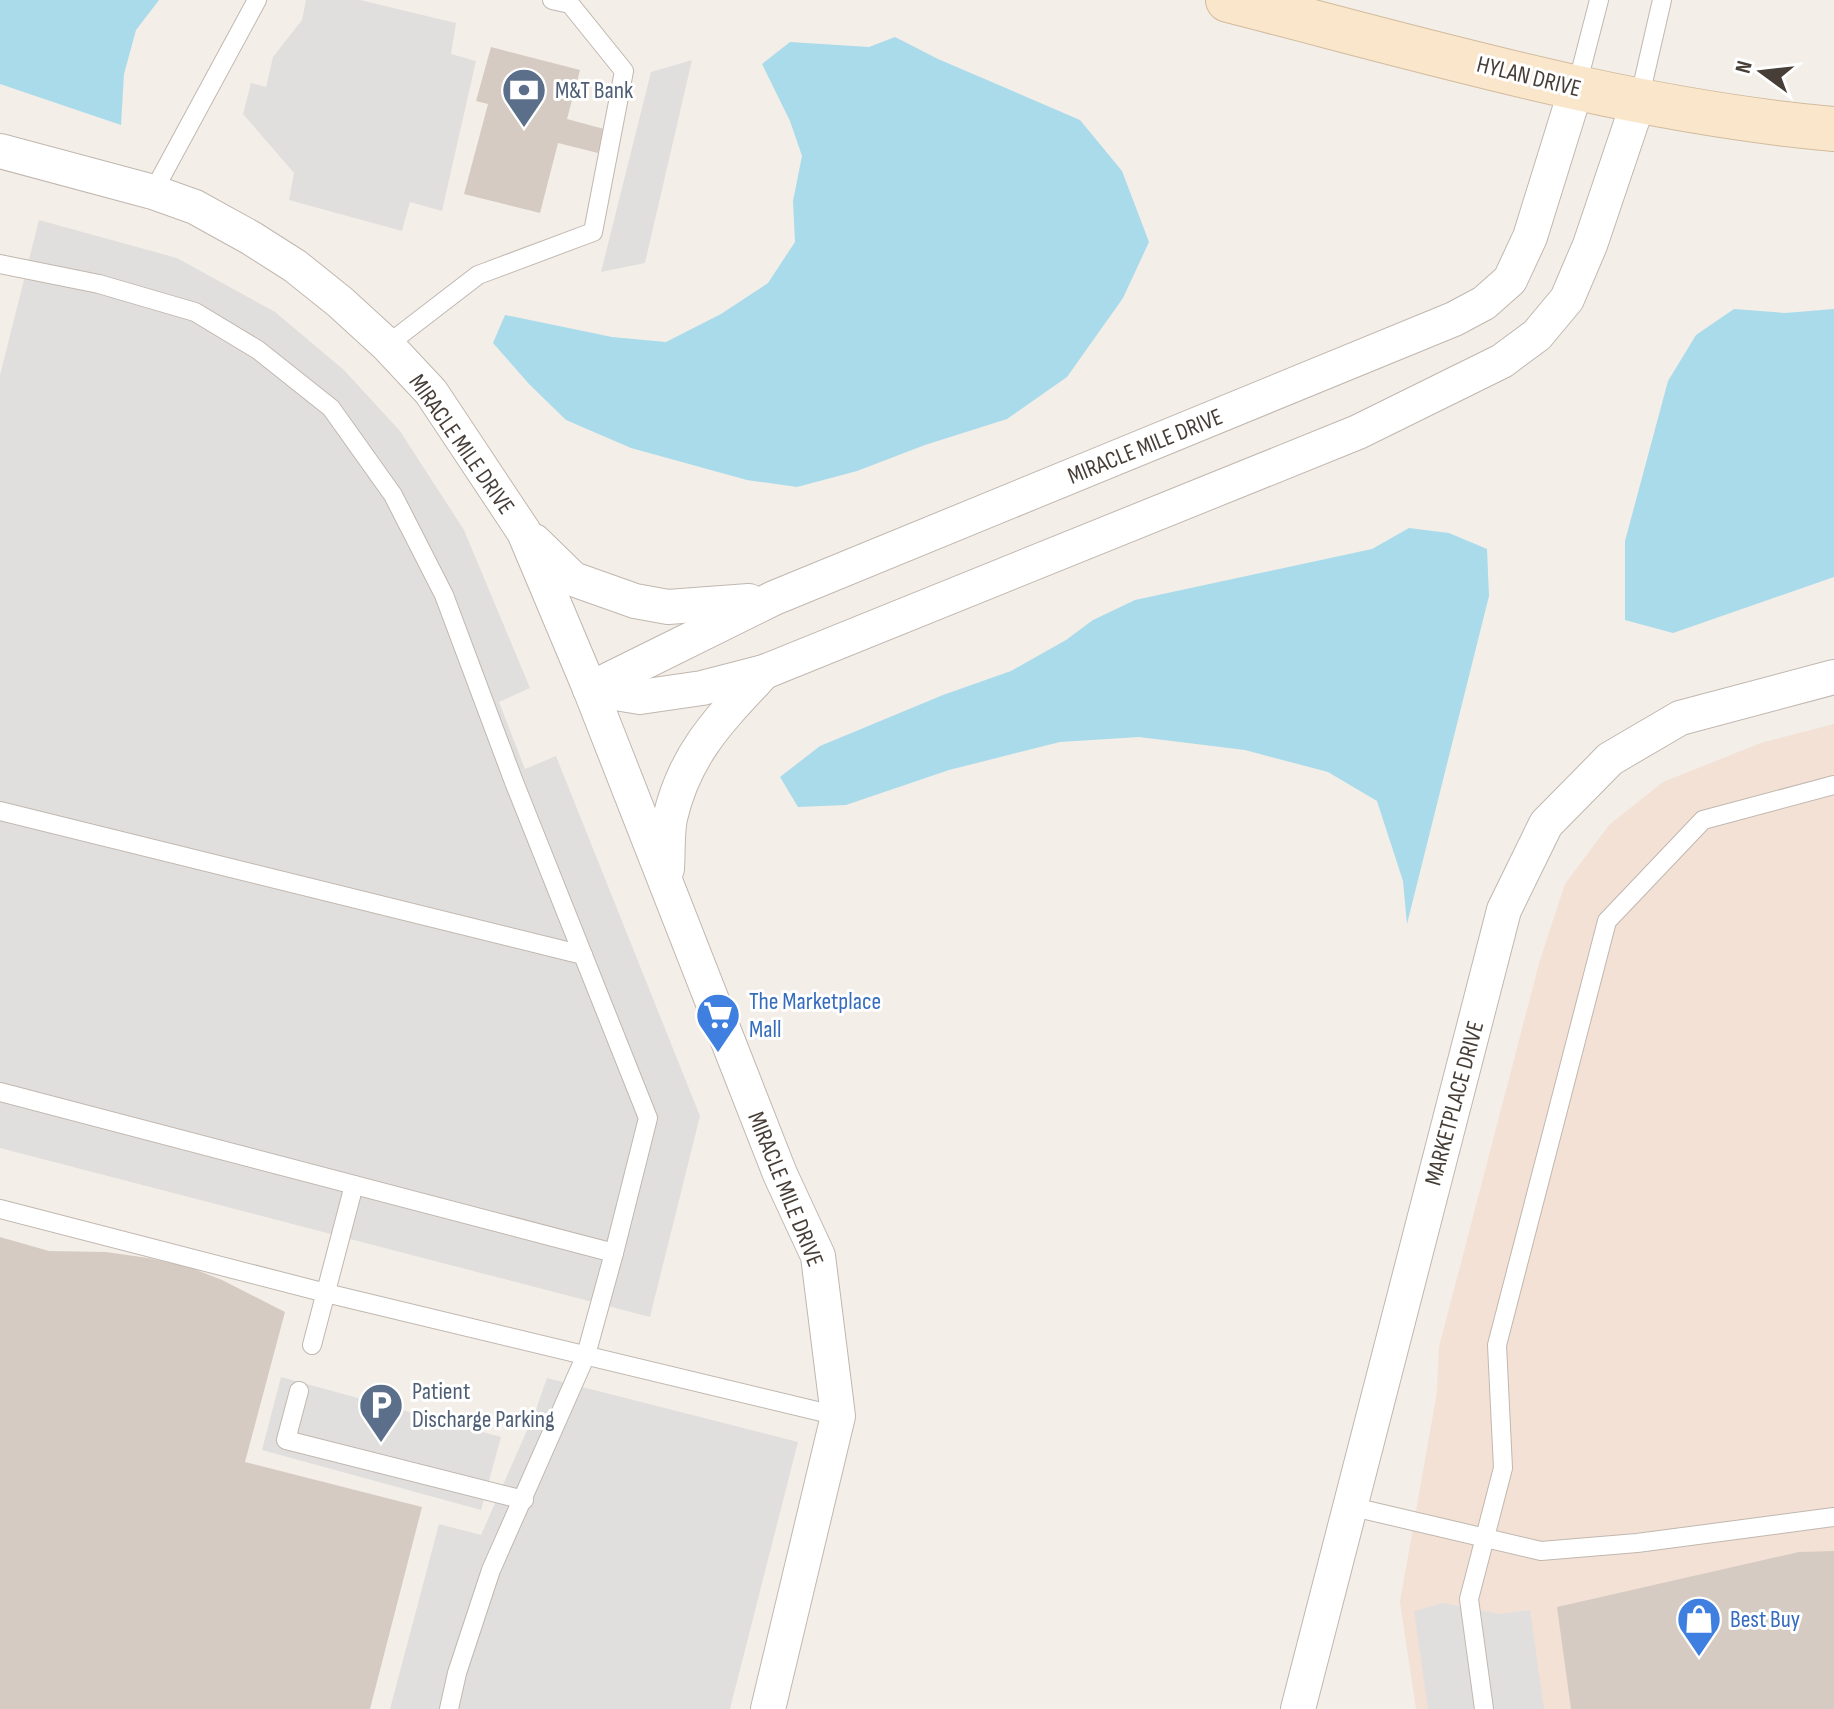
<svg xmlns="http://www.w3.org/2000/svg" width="1834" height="1709" font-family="'Sofia Sans Condensed',sans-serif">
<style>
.commercial{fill:#f3e1d5}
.parking{fill:#e1dfdd}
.water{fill:#a9dbeb}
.building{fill:#d6cbc2}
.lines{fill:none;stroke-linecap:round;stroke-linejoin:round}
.service-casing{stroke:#c1b7af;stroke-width:20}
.minor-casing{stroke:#c1b7af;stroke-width:36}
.secondary-casing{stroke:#d2bb9d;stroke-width:46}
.service{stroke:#fff;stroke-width:18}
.minor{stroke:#fff;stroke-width:34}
.secondary{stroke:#fae7cb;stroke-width:44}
.labels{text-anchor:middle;stroke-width:6;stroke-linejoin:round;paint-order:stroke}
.street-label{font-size:24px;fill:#463e37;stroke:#fff}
.service-label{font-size:24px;fill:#4e5e75;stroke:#fff;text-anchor:start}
.shop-label{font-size:24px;fill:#366cbe;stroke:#fff;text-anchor:start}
</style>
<rect width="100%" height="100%" fill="#f3eee8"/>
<path class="commercial" d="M 1834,724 L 1834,1709 L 1416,1709 L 1400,1602 L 1437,1392 L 1439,1347 L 1540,960 L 1565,884 L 1609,825 L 1663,782 L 1761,743 Z"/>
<g class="parking">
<path d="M 306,0 L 360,0 L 456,23 L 451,54 L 476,61 L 442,211 L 410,202 L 402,231 L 289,200 L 294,173 L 243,114 L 251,83 L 266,87 L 273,57 L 302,20 Z"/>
<path d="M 692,60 L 645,263 L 601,272 L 651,72 Z"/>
<path d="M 39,220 L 177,258 L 275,312 L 344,370 L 400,431 L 464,530 L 530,688 L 499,702 L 525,769 L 556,756 L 700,1116 L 650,1317 L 0,1148 L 0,375 Z"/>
<path d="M 281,1377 L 501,1437 L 481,1510 L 262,1450 Z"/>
<path d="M 547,1378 L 798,1442 L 730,1709 L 390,1709 L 439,1524 L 481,1535 L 535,1412 Z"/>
<path d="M 1443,1603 L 1500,1614 L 1530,1610 L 1544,1709 L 1428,1709 L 1414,1611 Z"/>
</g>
<g class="water">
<path d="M 0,0 L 159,0 L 136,30 L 124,74 L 121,125 L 0,84 Z"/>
<path d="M 895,37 L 938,59 L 1080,120 L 1122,171 L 1149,242 L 1123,298 L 1067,377 L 1007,419 L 925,445 L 857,471 L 797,487 L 747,480 L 631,448 L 566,420 L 529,384 L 493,343 L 505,315 L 612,337 L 666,342 L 721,314 L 768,283 L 795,242 L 793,201 L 802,156 L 790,121 L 762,64 L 790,42 L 869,47 Z"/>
<path d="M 1734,309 L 1785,313 L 1834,309 L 1834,577 L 1673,633 L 1625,620 L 1625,541 L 1668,381 L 1696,335 Z"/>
<path d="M 1409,528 L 1449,533 L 1487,549 L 1489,596 L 1407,924 L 1403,881 L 1377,801 L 1328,772 L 1245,750 L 1139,737 L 1060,742 L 949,770 L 846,805 L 798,807 L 780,777 L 820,746 L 943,695 L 1011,671 L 1066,640 L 1093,620 L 1135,600 L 1372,549 Z"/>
</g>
<g class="building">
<path d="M 491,47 L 580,70 L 567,119 L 604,129 L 598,153 L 558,143 L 540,213 L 464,194 L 488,104 L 476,101 Z"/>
<path d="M 0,1237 L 49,1251 L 106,1252 L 148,1258 L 189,1267 L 222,1280 L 285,1312 L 245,1462 L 422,1507 L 370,1709 L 0,1709 Z"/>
<path d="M 1834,1551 L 1834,1709 L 1571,1709 L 1557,1607 L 1799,1552 Z"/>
</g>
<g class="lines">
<g class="service-casing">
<g id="service">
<path d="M 1576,89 L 1599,0"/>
<path d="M 1639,100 L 1662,0"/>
<path d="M 153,192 L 257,0"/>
<path d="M 0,264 L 99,284 L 195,312 L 258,350 L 331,408 L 393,495 L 444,595 L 514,782 L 648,1118 L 614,1253 L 586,1355 L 491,1570 L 457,1673 L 449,1709"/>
<path d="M 387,345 L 478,275 L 593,232 L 624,71 L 570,4 L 552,0"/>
<path d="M 0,811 L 583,955"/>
<path d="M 0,1092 L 614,1253"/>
<path d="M 0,1209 L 326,1293 L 838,1416"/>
<path d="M 312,1345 L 354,1185"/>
<path d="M 299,1391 L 286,1440 L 524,1500"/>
<path d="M 1349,1506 L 1541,1551 L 1637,1543 L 1834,1517"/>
<path d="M 1484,1709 L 1469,1599 L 1503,1468 L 1497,1345 L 1607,921 L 1703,820 L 1834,785"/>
</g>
</g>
<g class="minor-casing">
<g id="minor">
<path d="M 0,151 L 153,192 L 195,207 L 251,238 L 295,266 L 340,302 L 387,345 L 431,392 L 524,532 L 590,689 L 780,1174 L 818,1256 L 838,1416 L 768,1709"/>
<path d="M 534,541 L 573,579 L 635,601 L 668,607 L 749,601"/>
<path d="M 590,689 L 640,697 L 702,688 L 764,672 L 1358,432 L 1502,361 L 1537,335 L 1567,299 L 1590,245 L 1639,100"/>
<path d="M 590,689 L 774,598 L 1454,319 L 1484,303 L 1510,280 L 1530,237 L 1576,89"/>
<path d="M 667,869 C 668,852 667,834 670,818 C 685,753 720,719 764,672"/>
<path d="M 1298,1709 L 1504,910 L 1546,824 L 1610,759 L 1680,718 L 1834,677"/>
</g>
</g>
<g class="secondary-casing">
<path id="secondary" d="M 1228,0 C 1428,51 1628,111 1834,129"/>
</g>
<use href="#service" class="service"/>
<use href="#minor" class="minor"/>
<use href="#secondary" class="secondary"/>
</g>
<defs>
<g id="bank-pin" transform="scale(2.3)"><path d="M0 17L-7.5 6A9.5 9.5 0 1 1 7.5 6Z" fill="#5c6f8a" stroke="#fff"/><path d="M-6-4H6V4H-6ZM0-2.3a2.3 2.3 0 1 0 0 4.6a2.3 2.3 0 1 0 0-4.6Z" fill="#fff"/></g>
<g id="supermarket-pin" transform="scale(2.3)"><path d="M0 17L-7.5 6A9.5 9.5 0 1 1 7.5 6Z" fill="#3f7fe0" stroke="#fff"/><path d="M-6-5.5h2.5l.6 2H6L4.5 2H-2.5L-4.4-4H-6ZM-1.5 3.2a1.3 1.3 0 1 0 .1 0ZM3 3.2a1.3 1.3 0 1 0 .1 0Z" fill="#fff"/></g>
<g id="parking-pin" transform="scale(2.3)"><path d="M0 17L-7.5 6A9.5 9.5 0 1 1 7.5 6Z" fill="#5c6f8a" stroke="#fff"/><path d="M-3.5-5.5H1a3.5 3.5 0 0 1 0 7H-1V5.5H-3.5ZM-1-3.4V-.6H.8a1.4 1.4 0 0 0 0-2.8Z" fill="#fff"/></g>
<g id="shop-pin" transform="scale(2.3)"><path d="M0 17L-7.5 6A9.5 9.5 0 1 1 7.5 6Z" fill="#3f7fe0" stroke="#fff"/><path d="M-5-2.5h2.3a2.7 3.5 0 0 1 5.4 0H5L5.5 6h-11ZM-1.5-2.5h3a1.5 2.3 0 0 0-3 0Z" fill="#fff"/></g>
</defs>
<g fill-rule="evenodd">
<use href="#bank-pin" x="524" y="90"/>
<use href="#supermarket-pin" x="718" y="1015"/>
<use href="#parking-pin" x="381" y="1405"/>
<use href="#shop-pin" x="1699" y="1619"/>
</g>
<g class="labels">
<g class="street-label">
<text transform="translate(1529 76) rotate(14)" y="8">HYLAN DRIVE</text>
<text transform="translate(462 444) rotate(55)" y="8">MIRACLE MILE DRIVE</text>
<text transform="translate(1145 446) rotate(-22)" y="8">MIRACLE MILE DRIVE</text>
<text transform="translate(1454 1103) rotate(-75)" y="8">MARKETPLACE DRIVE</text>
<text transform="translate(786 1189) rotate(68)" y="8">MIRACLE MILE DRIVE</text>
</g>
<g class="service-label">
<text x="555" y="98">M&amp;T Bank</text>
<text x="412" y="1399">Patient<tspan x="412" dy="28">Discharge Parking</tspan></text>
</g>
<g class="shop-label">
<text x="749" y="1009">The Marketplace<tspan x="749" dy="28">Mall</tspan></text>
<text x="1730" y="1627">Best Buy</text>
</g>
</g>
<g transform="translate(1762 72) rotate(285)" stroke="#ffffff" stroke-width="6" paint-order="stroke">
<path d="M0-6L14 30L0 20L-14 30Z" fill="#463e37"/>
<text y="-12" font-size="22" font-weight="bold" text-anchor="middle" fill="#463e37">N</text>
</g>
</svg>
